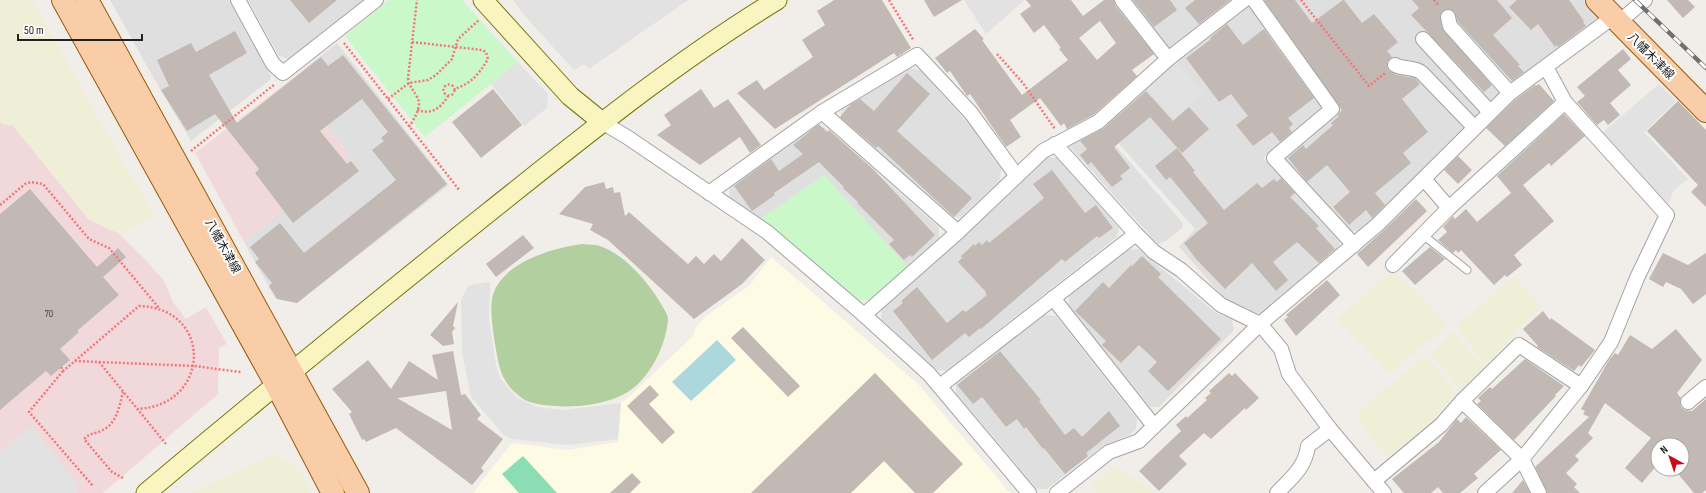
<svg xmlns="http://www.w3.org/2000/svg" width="1706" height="493" font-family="'Sofia Sans Condensed','Noto Sans JP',sans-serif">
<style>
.residential{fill:#e0dfdf}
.commercial{fill:#f1d9db}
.education{fill:#fefbe5}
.farmland{fill:#efeed6}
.forest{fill:#b2cf9f}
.park{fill:#caf8c9}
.pitch{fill:#8bddb4}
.parking{fill:#e2e2e2}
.water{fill:#abd7dd}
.building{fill:#c2b9b5;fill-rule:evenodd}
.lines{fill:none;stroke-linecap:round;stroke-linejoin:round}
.lane-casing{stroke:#a3a3a3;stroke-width:9}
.street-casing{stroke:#a3a3a3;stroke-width:16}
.secondary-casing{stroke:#787809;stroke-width:21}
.primary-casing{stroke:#9a5906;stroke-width:24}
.path{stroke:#f57677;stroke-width:2.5;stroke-dasharray:2 2;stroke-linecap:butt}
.lane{stroke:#fff;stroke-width:7}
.street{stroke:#fff;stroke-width:14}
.secondary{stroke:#f8f5c1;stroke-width:19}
.primary{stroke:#f9cda7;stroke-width:22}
.rail-casing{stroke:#707070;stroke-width:4.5}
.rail{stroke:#fff;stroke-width:3;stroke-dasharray:9;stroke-linecap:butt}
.labels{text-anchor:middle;stroke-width:4;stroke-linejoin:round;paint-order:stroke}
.number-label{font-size:10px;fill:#4a4847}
.street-label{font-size:12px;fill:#222;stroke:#fff}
</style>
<rect width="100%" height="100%" fill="#f1eee9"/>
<g class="residential">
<path d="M 110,0 L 229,0 L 271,76 L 270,80 L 191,141 L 161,91 Z"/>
<path d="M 248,0 L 363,0 L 289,59 L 279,56 Z"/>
<path d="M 1125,0 L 1237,0 L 1168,53 Z"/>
<path d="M 1259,0 L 1583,0 L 1602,20 L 1360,232 L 1352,231 L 1285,159 L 1286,155 L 1320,126 L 1324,126 L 1340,110 Z"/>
<path d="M 1249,4 L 1323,102 L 1318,114 L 1263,158 L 1340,242 L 1338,251 L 1265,313 L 1257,313 L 1225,299 L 1179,247 L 1195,229 L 1103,126 L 1183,55 Z"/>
<path d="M 337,43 L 449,185 L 297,303 L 275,298 L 244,242 L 350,155 L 289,81 Z"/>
<path d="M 910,68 L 920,70 L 972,128 L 1001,169 L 1000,180 L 961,217 L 951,217 L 841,120 L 841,110 Z"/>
<path d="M 813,127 L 824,127 L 939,227 L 939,238 L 871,297 L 729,197 L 730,186 Z"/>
<path d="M 1100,128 L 1183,223 L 1182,228 L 1166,241 L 1158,244 L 1069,146 L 1070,142 Z"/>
<path d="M 1048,157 L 1058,158 L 1119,228 L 1117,237 L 946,371 L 936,370 L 881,319 L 882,309 L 947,252 Z"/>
<path d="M 1138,249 L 1215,312 L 1232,320 L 1234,330 L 1159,407 L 1150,407 L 1068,305 L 1070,294 L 1126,250 Z"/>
<path d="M 1044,315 L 1056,316 L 1137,419 L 1136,429 L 1129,435 L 1104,445 L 1047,489 L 1037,489 L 956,393 L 956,384 Z"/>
</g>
<g class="commercial">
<path d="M 289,81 L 350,155 L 244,242 L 195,153 Z"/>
<path d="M 0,121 L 2,124 L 13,125 L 89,220 L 118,233 L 144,258 L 164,281 L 173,302 L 186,319 L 206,307 L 227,344 L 219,348 L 218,394 L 103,493 L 0,493 Z"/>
</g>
<path class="education" d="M 771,257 L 918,384 L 1010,493 L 473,493 L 512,443 L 568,450 L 618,442 L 621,403 L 628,398 L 693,336 L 696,328 L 705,317 L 750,285 Z"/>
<g class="farmland">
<path d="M 0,0 L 32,0 L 153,215 L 123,233 L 118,233 L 89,220 L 13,126 L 2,124 L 0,121 Z"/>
<path d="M 1393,270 L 1447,325 L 1390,373 L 1337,319 Z"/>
<path d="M 1515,276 L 1540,307 L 1486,364 L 1456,326 Z"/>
<path d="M 1453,332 L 1484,367 L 1460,389 L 1431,353 Z"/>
<path d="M 1425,356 L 1456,393 L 1432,421 L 1387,458 L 1355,415 Z"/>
<path d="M 274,454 L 300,470 L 311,493 L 191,493 Z"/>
<path d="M 1116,468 L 1150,488 L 1154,493 L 1097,493 L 1092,489 L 1092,483 L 1110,470 Z"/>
</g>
<path class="forest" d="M 582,244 C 588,245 595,244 600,246 C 626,255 651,285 664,309 C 666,312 668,316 668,320 C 666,346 649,380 626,393 C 608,404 575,408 555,406 C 543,405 527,404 518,395 C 500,380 499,366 495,344 C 493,330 490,314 492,299 C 499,263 552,248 582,244 Z"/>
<g class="park">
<path d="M 389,0 L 462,0 L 518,62 L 425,137 L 345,36 Z"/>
<path d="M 824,175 L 908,267 L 872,299 L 859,301 L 760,219 Z"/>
</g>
<path class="pitch" d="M 523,456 L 557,493 L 519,493 L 502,474 Z"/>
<g class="parking">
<path d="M 513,0 L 688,0 L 589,69 L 584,64 L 574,70 L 524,15 Z"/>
<path d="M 964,0 L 1025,0 L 986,34 Z"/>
<path d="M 1176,60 L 1204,93 L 1174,119 L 1145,87 Z"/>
<path d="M 518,62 L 548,94 L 547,108 L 524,126 L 491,84 Z"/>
<path d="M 1659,84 L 1676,101 L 1644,132 L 1688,179 L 1674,190 L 1668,204 L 1603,132 Z"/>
<path d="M 490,282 L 489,319 L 496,365 L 500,378 L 517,398 L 537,407 L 563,410 L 621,403 L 618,439 L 568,445 L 512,439 L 504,435 L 471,397 L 462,352 L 461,300 L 469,285 Z"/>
<path d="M 31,426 L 76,482 L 78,493 L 0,493 L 0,452 Z"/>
</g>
<path class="water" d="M 717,340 L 736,360 L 691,401 L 672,382 Z"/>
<g class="building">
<path d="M 290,0 L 337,0 L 309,23 Z"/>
<path d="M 834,0 L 882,0 L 911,48 L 897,57 L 894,53 L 775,129 L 737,93 L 757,80 L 764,90 L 813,57 L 802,40 L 825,25 L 817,11 Z"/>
<path d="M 924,0 L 962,0 L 934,17 Z"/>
<path d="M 1026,0 L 1071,0 L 1083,16 L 1104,0 L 1114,0 L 1115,5 L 1154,54 L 1132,70 L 1137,76 L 1093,115 L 1067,129 L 1064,123 L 1061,126 L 1040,98 L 1010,120 L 1021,137 L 1006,147 L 970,94 L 967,96 L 950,71 L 947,73 L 935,58 L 975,29 L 984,39 L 982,40 L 1022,95 L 1068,60 L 1059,49 L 1061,48 L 1044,25 L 1034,33 L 1020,14 L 1031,6 ZM 1100,21 L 1116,43 L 1097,60 L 1079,38 Z"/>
<path d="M 1133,0 L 1170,0 L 1177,10 L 1154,27 Z"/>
<path d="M 1195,0 L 1230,0 L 1199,24 L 1185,8 Z"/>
<path d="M 1264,0 L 1295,0 L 1312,23 L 1343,0 L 1344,0 L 1362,23 L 1374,14 L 1398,42 L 1387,51 L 1392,57 L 1387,62 L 1388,70 L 1396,75 L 1415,78 L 1420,84 L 1402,99 L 1428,132 L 1403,153 L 1411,163 L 1375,193 L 1385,205 L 1372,218 L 1366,210 L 1349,225 L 1333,207 L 1350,192 L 1327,165 L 1307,182 L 1288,158 L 1303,145 L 1306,149 L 1333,125 L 1331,123 L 1339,116 L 1338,115 L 1342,110 Z"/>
<path d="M 1412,0 L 1497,0 L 1512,18 L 1493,35 L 1520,65 L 1518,66 L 1524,72 L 1512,81 L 1458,22 L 1454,12 L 1450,9 L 1446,9 L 1440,15 L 1442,28 L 1492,85 L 1484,92 L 1411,15 L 1419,8 Z"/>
<path d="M 1517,0 L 1569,0 L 1584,21 L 1583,22 L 1586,26 L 1558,47 L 1557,45 L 1555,47 L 1538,24 L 1531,30 L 1509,7 Z"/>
<path d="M 1667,0 L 1688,0 L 1695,7 L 1683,18 Z"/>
<path d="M 1227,24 L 1243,45 L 1264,29 L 1314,98 L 1288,118 L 1293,124 L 1289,128 L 1292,132 L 1280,142 L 1272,132 L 1253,146 L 1236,125 L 1248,116 L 1231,94 L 1219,102 L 1186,58 L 1211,39 L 1210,38 Z"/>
<path d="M 235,31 L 247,53 L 209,75 L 237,123 L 321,57 L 328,66 L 343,55 L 447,184 L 297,303 L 277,299 L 269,286 L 272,283 L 255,262 L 259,259 L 250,247 L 280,223 L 304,253 L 396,180 L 372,150 L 384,141 L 381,138 L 388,132 L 362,99 L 320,131 L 347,164 L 351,161 L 359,171 L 293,223 L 255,173 L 259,169 L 215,114 L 187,131 L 161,90 L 169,86 L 157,60 L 191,43 L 196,52 Z"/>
<path d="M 1623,49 L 1631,59 L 1618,70 L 1631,85 L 1610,103 L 1620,115 L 1608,125 L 1604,120 L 1597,125 L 1577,102 L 1585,96 L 1577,87 Z"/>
<path d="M 907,73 L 930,94 L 897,131 L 972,198 L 954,217 L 878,146 L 876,148 L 840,117 L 851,104 L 860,99 L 874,111 Z"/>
<path d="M 1539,84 L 1554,101 L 1505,146 L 1486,128 L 1516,99 L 1535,85 L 1536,86 Z"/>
<path d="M 493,89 L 522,125 L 481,158 L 452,122 Z"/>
<path d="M 701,89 L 714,108 L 728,99 L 761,145 L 750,153 L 740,137 L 700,165 L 657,135 L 671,125 L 664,115 Z"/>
<path d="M 1146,91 L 1173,121 L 1189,107 L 1209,129 L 1182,153 L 1150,117 L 1114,147 L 1130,168 L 1120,176 L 1123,179 L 1112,187 L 1091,162 L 1088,165 L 1080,155 L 1087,149 L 1080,141 L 1104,128 Z"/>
<path d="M 1678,101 L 1706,130 L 1706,207 L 1691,192 L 1698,185 L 1647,131 Z"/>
<path d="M 1564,114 L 1585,136 L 1551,166 L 1549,163 L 1523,185 L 1554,221 L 1514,255 L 1522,265 L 1507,277 L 1505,275 L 1494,285 L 1461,250 L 1458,253 L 1456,250 L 1453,253 L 1438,240 L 1447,232 L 1443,227 L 1453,216 L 1455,219 L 1466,209 L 1477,222 L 1511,193 L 1497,176 Z"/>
<path d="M 819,124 L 827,132 L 829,130 L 873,169 L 935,235 L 912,257 L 910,255 L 904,260 L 889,244 L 894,240 L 857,203 L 858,202 L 843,188 L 844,187 L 819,162 L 774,193 L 775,195 L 752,211 L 734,186 L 771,159 L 779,171 L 803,154 L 793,145 Z"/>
<path d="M 1177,148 L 1195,171 L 1193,172 L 1224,210 L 1257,183 L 1262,188 L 1274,179 L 1277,182 L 1281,178 L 1295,193 L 1290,197 L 1319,226 L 1316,228 L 1335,249 L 1319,263 L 1297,242 L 1273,262 L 1288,280 L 1276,291 L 1252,263 L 1225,289 L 1196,259 L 1184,243 L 1208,223 L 1170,177 L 1166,180 L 1155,166 Z"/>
<path d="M 1458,156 L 1472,170 L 1458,184 L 1444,170 Z"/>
<path d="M 1052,170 L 1085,213 L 1096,205 L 1113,228 L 1099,238 L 1097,236 L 1065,262 L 1062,259 L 981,329 L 980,328 L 969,337 L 965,333 L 932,360 L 893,311 L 903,303 L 901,301 L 917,287 L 947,323 L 963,310 L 966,312 L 987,295 L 985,293 L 986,292 L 958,262 L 962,258 L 961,256 L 974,244 L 975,246 L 979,242 L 982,245 L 987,240 L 989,243 L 1044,198 L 1033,184 Z"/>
<path d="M 604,182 L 606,189 L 613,187 L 614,193 L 620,192 L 625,216 L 629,212 L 688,264 L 696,256 L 704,264 L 714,254 L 721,261 L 742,238 L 765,260 L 742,284 L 694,319 L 608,240 L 590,230 L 593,224 L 559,214 L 585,187 Z"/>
<path d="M 30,189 L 97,267 L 118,248 L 126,257 L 103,277 L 119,295 L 77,331 L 79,332 L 60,349 L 70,360 L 51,376 L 46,371 L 0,410 L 0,214 Z"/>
<path d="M 1416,199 L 1427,211 L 1368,267 L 1357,254 L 1383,231 Z"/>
<path d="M 523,235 L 534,248 L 496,277 L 486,264 Z"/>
<path d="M 1430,247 L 1445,259 L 1415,285 L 1402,271 Z"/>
<path d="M 1663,253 L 1688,265 L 1706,253 L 1706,294 L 1693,304 L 1681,289 L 1666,282 L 1663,287 L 1649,279 Z"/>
<path d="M 1142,256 L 1161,274 L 1158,277 L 1221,339 L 1168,391 L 1148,371 L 1157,362 L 1139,345 L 1121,363 L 1102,345 L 1106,341 L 1075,311 L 1103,282 L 1109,288 L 1131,265 L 1132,266 Z"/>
<path d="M 1327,280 L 1340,295 L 1296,336 L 1284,320 L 1288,317 L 1286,315 Z"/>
<path d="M 458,302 L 453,326 L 455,328 L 452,332 L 454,344 L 443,346 L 430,335 Z"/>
<path d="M 1543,311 L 1550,320 L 1551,318 L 1595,350 L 1581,367 L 1579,365 L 1574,371 L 1537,347 L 1538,346 L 1523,329 Z"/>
<path d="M 743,327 L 800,386 L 788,397 L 731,338 Z"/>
<path d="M 1676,329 L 1702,360 L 1677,393 L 1681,398 L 1680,403 L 1681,407 L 1685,410 L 1692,411 L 1706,399 L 1706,490 L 1702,493 L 1694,493 L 1674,469 L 1682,469 L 1682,445 L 1658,445 L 1658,464 L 1642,483 L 1625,468 L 1651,438 L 1605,403 L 1588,433 L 1593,438 L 1575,456 L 1579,460 L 1566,473 L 1577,484 L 1574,487 L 1580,493 L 1547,493 L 1535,467 L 1589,417 L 1583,414 L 1585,411 L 1581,409 L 1609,360 L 1615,353 L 1618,355 L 1630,335 L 1652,349 Z"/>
<path d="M 453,351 L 461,395 L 465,394 L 481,415 L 477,419 L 503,439 L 481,468 L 484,471 L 472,485 L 396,428 L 366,442 L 364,439 L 362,440 L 349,414 L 352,412 L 332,389 L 368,360 L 391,389 L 409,361 L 438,380 L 432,355 ZM 446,391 L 452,430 L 397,398 L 399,398 Z"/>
<path d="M 1000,351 L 1041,400 L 1039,401 L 1065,435 L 1074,428 L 1082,437 L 1109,411 L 1120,426 L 1086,453 L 1088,456 L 1065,474 L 1044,448 L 1043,449 L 1026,427 L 1024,429 L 1017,419 L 1006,427 L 982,397 L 973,404 L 957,385 Z"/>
<path d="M 1525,359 L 1564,386 L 1555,395 L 1556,396 L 1514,440 L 1477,404 L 1481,401 L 1478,398 L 1490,387 L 1492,389 Z"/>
<path d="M 875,373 L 963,464 L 933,493 L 915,493 L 884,461 L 851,493 L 751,493 Z"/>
<path d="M 1229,373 L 1232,376 L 1235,373 L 1259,398 L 1246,410 L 1245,408 L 1211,439 L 1204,433 L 1179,456 L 1187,464 L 1159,491 L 1139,471 L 1181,431 L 1176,425 L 1186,416 L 1187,418 L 1207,400 L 1205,398 L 1211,393 L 1209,391 Z"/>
<path d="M 650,385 L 659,395 L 649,404 L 675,432 L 662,444 L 627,406 Z"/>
<path d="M 1466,417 L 1501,450 L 1474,474 L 1478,478 L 1460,493 L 1443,493 L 1438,487 L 1431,493 L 1404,493 L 1392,479 L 1439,442 L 1457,419 L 1461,423 Z"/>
<path d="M 632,473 L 641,482 L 630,493 L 610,493 Z"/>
<path d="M 1523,480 L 1530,493 L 1512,493 Z"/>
</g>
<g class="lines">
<g class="lane-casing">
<path id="lane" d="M 1423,235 L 1467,270"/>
</g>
<g class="street-casing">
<g id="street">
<path d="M 238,0 L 273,64 L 283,73 L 376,0"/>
<path d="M 1122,0 L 1168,59"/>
<path d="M 1254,0 L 1332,109 L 1274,158 L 1354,245"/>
<path d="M 1448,17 L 1450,26 L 1510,93"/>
<path d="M 1619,22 L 1645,0"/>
<path d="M 1423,39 L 1490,112"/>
<path d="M 1395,65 C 1404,70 1414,66 1422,73 L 1474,127"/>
<path d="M 822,112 L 958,232"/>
<path d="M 602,122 L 627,137 L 767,232 L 864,315 L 929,374 L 1029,493"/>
<path d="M 1055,144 L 1136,234 L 1154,252 L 1181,270 L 1221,305 L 1260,324 L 1281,349 L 1289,374 L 1330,429 L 1384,493"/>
<path d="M 1424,179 L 1449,208"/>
<path d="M 709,193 L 822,112 L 917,55 L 971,113 L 1016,175"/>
<path d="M 1393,265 L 1449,208 L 1565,102"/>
<path d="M 1053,298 L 1154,426"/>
<path d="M 864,315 L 958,232 L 1043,151 L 1098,122 L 1168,59 L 1244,0"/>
<path d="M 940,386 L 1136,234"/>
<path d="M 1462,401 L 1522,459 L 1539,493"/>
<path d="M 1688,402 L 1706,387"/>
<path d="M 1374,481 L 1441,425 L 1462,401 L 1519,345 L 1581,386"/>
<path d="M 1057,493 L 1109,452 L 1139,441 L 1260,324 L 1377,225 L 1510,93 L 1613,17"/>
<path d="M 1277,493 C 1291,478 1305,468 1308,446 L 1330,429"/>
<path d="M 1485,493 L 1522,459 L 1581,386 L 1611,342 L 1637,278 L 1667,215 L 1565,102 L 1546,67"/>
</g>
</g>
<g class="secondary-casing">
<g id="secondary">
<path d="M 483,0 L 570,96 L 602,122"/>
<path d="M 146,493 C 259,398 373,305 489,212 C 582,138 675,62 777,0"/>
</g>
</g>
<g class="primary-casing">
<g id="primary">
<path d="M 63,0 L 276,384 L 333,493"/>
<path d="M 87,0 L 358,493"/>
<path d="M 1597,0 L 1706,111"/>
</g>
</g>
<g class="path">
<path d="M 889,0 L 914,41"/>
<path d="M 1301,0 L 1369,86 L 1385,73"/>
<path d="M 1434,0 L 1439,6"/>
<path d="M 412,42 L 482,50 L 486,52 L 488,59 C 479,74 471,84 454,89"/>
<path d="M 344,43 L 460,191"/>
<path d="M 997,54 L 1023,83 L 1055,129"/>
<circle cx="449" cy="90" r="5.5"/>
<path d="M 388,99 L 409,83 L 428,80 L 436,75 L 452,59 L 458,39 L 479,20"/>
<path d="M 417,110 C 432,115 441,108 448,96"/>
<path d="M 409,127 C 414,119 423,106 417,97 C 413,89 410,88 408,78 L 417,0"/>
<path d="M 191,151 L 275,84"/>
<path d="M 0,205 L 25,184 L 31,182 L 43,184 L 89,239 L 109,248 L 159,308"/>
<path d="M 75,361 L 139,306 C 214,308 211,406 137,409"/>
<path d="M 99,362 L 166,444"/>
<path d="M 61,367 L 63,371 L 75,361 L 194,366 L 241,372"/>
<path d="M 63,371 L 29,412 L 93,486"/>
<path d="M 123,478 L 112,472 L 84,439 C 90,433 94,434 101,431 C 117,424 119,407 123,392"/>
</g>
<use href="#lane" class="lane"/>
<use href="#street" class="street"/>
<use href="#secondary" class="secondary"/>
<use href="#primary" class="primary"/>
<g class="rail-casing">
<path id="rail" d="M 1635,0 L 1706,68"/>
</g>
<use href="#rail" class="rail"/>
</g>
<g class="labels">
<g class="number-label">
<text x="49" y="317">70</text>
</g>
<g class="street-label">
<text transform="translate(1651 56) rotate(45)" y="4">八幡木津線</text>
<text transform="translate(223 246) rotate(61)" y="4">八幡木津線</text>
</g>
</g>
<g transform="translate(1670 457) rotate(320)"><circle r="19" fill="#ffffff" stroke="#a7a7a7"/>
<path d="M0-3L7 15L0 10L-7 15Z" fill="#cc071c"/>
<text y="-6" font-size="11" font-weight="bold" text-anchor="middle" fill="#222222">N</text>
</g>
<path d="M18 34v6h124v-6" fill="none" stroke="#222222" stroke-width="2"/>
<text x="24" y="34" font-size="12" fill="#222222" stroke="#ffffff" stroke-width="3" paint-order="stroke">50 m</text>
</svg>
